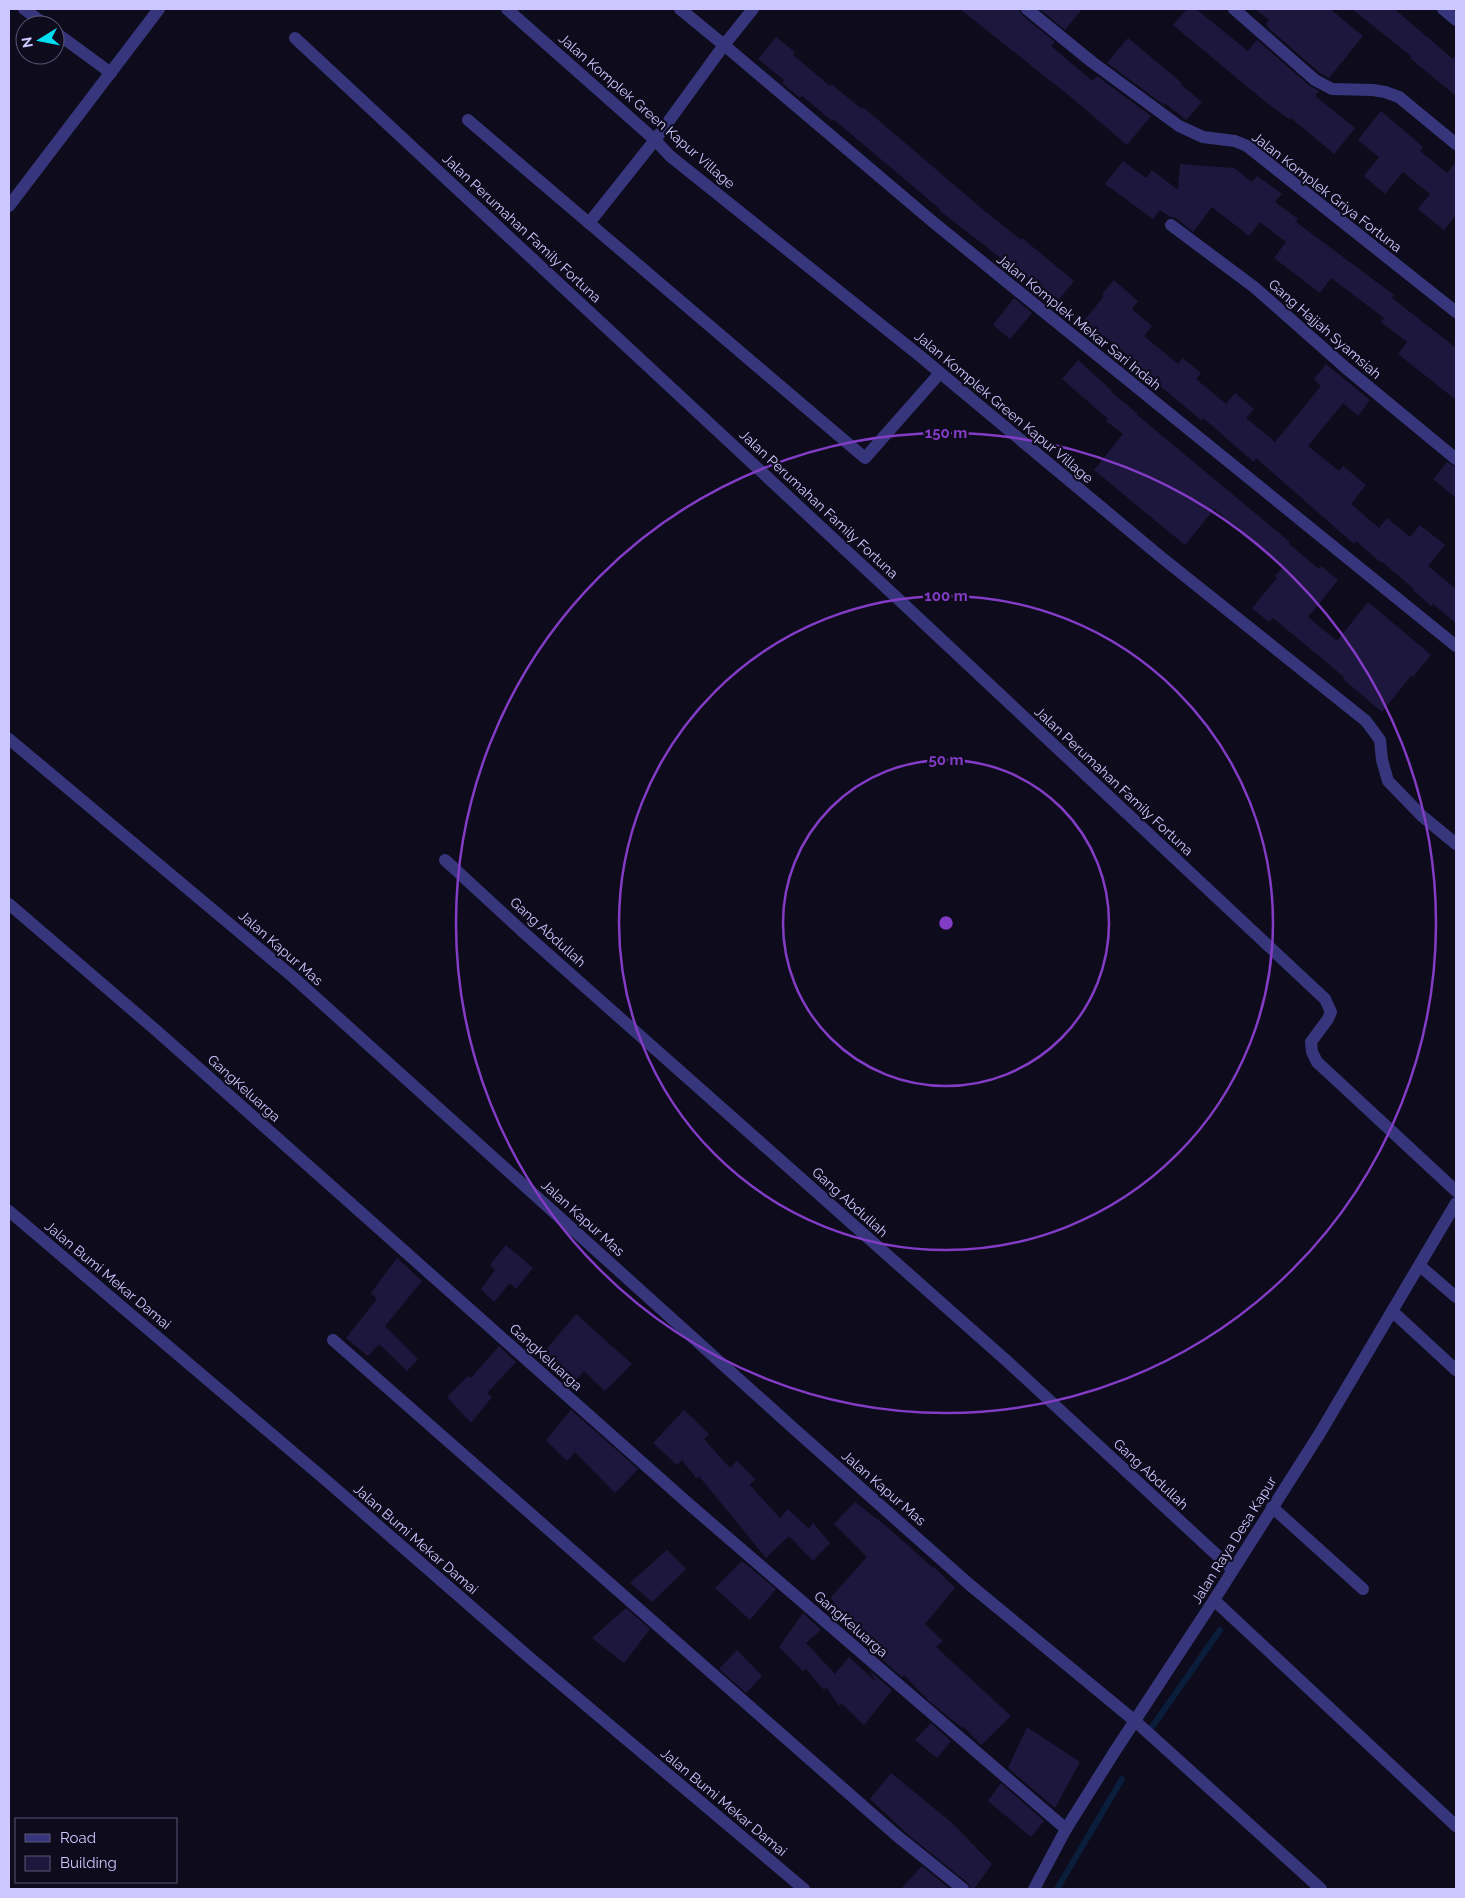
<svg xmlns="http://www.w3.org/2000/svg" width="1465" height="1898" font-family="Raleway,sans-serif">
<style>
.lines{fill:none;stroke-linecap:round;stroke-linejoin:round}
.stream{stroke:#0a1e3c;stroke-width:6}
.building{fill:#1e173d}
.minor{stroke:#37367c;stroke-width:12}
.ring{fill:none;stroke:#833cc5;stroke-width:2.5}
.labels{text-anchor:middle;stroke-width:4.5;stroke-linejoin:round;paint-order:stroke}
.street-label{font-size:14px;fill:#ccc7ff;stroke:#0e0b1c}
.centre{fill:#833cc5;stroke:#0e0b1c;stroke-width:2.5}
.ring-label{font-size:15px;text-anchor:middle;font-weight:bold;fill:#833cc5;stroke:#0e0b1c;stroke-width:4.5;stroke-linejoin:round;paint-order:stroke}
</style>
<rect width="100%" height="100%" fill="#0e0b1c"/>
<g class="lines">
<g class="stream">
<path d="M 1152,1727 L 1220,1630"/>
<path d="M 1057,1889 L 1122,1779"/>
</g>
</g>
<g class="building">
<path d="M 960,9 L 1019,9 L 1022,15 L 1055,42 L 1051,46 L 1090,79 L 1093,81 L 1097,76 L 1151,116 L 1127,145 L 1072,98 Z"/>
<path d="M 1040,9 L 1082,9 L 1065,30 Z"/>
<path d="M 1187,9 L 1196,9 L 1248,51 L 1257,40 L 1310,86 L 1319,91 L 1315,96 L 1355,128 L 1334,154 L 1291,118 L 1289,119 L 1267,103 L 1173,25 Z"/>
<path d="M 1255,9 L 1330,9 L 1363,36 L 1329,78 L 1320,73 L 1267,27 L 1268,26 L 1266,24 L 1269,20 Z"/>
<path d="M 1352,9 L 1394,9 L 1453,59 L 1456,55 L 1456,96 L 1410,58 L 1411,56 Z"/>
<path d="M 776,37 L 795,52 L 793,55 L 830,86 L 831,84 L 862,109 L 863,107 L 987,213 L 1021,240 L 1022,238 L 1074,281 L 1056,303 L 1046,295 L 1042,300 L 1024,286 L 1029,280 L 939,210 L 940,209 L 833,119 L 832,121 L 802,96 L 800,98 L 782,83 L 784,80 L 758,59 Z"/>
<path d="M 1128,38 L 1182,83 L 1180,84 L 1202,102 L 1186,120 L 1165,103 L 1164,105 L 1107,63 Z"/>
<path d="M 1381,111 L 1423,147 L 1420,151 L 1447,173 L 1456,162 L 1456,215 L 1444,230 L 1418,209 L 1430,194 L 1403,172 L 1385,194 L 1364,176 L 1379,157 L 1358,140 Z"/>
<path d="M 1123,161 L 1146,178 L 1152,170 L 1178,190 L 1180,164 L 1234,168 L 1252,182 L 1257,176 L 1282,194 L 1275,202 L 1298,219 L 1296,222 L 1394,295 L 1392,298 L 1456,348 L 1456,400 L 1398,354 L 1407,342 L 1381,322 L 1384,318 L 1331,278 L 1320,293 L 1274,258 L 1286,242 L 1260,222 L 1249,236 L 1212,207 L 1193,232 L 1176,218 L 1170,217 L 1160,210 L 1153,219 L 1127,200 L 1105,184 Z"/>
<path d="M 1114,280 L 1138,301 L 1132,309 L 1152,326 L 1144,336 L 1178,364 L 1183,358 L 1201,373 L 1196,379 L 1226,404 L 1235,393 L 1254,409 L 1246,418 L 1275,442 L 1321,386 L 1314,379 L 1326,364 L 1370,400 L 1358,416 L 1343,403 L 1308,446 L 1339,471 L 1343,466 L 1366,485 L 1351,504 L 1379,528 L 1387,518 L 1410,537 L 1420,525 L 1445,545 L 1428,566 L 1456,589 L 1456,623 L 1433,604 L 1431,606 L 1413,590 L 1414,589 L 1381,561 L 1380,562 L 1356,541 L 1354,544 L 1256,458 L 1254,462 L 1203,418 L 1201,420 L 1134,364 L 1136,362 L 1103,335 L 1101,337 L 1083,322 L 1104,296 L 1102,294 Z"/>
<path d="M 1014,298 L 1032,313 L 1010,339 L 993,325 Z"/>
<path d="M 1078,360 L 1112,391 L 1111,392 L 1138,414 L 1137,415 L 1290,542 L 1289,544 L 1319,569 L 1321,566 L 1338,580 L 1308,617 L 1337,641 L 1368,602 L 1431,655 L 1413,677 L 1411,676 L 1382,712 L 1343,679 L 1344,677 L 1273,618 L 1269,622 L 1252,608 L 1277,578 L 1275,576 L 1282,568 L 1242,534 L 1243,532 L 1214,509 L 1185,545 L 1094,470 L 1123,434 L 1106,421 L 1108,419 L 1062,379 Z"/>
<path d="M 1447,462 L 1456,467 L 1456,498 L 1433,479 Z"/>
<path d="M 506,1245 L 533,1268 L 516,1289 L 510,1283 L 494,1302 L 481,1289 L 495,1270 L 490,1265 Z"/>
<path d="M 397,1258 L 422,1281 L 385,1326 L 418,1359 L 407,1371 L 379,1344 L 368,1356 L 346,1338 L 377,1299 L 371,1293 Z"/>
<path d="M 576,1314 L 632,1364 L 605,1391 L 584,1371 L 570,1387 L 538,1359 Z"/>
<path d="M 499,1346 L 516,1362 L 487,1393 L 492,1397 L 471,1423 L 447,1397 L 468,1376 L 471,1378 Z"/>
<path d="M 571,1410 L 638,1469 L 615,1493 L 575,1452 L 567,1461 L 546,1440 Z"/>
<path d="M 684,1410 L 709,1434 L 704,1439 L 730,1468 L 737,1461 L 755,1479 L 750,1485 L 780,1518 L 788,1509 L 809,1529 L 813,1523 L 830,1543 L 813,1561 L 789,1536 L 766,1558 L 699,1476 L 697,1479 L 682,1460 L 677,1465 L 653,1443 Z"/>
<path d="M 855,1502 L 886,1526 L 933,1568 L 934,1567 L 955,1588 L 925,1624 L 943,1641 L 936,1647 L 1011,1716 L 981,1745 L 963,1726 L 962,1728 L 929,1701 L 904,1675 L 902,1677 L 850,1632 L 831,1597 L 867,1557 L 834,1524 Z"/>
<path d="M 667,1550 L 686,1569 L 652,1602 L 630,1583 Z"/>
<path d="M 742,1561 L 776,1589 L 750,1620 L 715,1588 Z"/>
<path d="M 626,1608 L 650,1629 L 624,1663 L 592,1638 Z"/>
<path d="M 803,1613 L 821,1630 L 806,1643 L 835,1674 L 849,1657 L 876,1682 L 870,1671 L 892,1690 L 864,1725 L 841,1703 L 839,1706 L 826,1687 L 824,1690 L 806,1669 L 803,1671 L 779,1647 Z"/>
<path d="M 737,1650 L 762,1676 L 746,1693 L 719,1669 Z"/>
<path d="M 931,1723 L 951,1741 L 937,1758 L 915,1740 Z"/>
<path d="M 1027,1727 L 1080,1762 L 1055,1808 L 1008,1768 Z"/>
<path d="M 891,1773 L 951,1822 L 992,1864 L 974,1889 L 971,1889 L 968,1883 L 912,1838 L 870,1799 Z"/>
<path d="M 1001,1783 L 1044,1821 L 1031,1837 L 988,1801 Z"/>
<path d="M 922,1866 L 950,1889 L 901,1889 Z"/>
</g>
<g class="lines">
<g class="minor">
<path d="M 24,9 L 46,25"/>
<path d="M 507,9 L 655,140 L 670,156 L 920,356 L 1161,557 L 1366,721 L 1380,740 L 1382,760 L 1388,781 L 1422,816 L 1456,844"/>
<path d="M 753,9 L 724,45 L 933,222 L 1456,646"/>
<path d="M 1027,9 L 1092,62 L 1179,126 L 1203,137 L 1235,141 L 1247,146 L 1456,312"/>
<path d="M 1234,9 L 1315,80 L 1332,89 L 1373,90 L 1385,92 L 1399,97 L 1456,144"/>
<path d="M 1443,9 L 1456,20"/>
<path d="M 55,32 L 111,73"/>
<path d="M 295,38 L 895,596 L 1325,999 L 1331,1012 L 1328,1019 L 1311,1042 L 1312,1052 L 1317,1062 L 1456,1191"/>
<path d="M 468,120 L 865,458 L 940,373"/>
<path d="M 9,206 L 159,9"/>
<path d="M 589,223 L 655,140 L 724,45 L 680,9"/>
<path d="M 1171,225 L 1254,287 L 1347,369 L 1456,459"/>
<path d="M 9,739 L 293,977 L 792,1427 L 970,1585 L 1135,1721 L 1321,1889"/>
<path d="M 445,860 L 522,931 L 1008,1362 L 1232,1569"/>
<path d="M 9,904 L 158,1032 L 690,1505 L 1066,1829"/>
<path d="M 9,1211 L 328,1482 L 530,1658 L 804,1889"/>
<path d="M 1420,1266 L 1456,1297"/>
<path d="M 1392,1311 L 1456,1370"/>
<path d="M 333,1340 L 896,1835 L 963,1889"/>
<path d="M 1272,1507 L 1363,1589"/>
<path d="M 1214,1600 L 1456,1826"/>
<path d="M 1034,1889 L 1066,1829 L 1115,1751 L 1214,1600 L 1320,1433 L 1456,1203"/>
</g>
</g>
<g class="ring">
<circle cx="946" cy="923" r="163"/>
<circle cx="946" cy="923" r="327"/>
<circle cx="946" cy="923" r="490"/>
</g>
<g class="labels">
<g class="street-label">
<text transform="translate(647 111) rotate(41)" y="5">Jalan Komplek Green Kapur Village</text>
<text transform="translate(1327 192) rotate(38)" y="5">Jalan Komplek Griya Fortuna</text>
<text transform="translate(522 228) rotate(43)" y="5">Jalan Perumahan Family Fortuna</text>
<text transform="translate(1079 322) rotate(39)" y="5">Jalan Komplek Mekar Sari Indah</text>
<text transform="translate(1325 329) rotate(41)" y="5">Gang Hajjah Syamsiah</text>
<text transform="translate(1004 407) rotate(40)" y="5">Jalan Komplek Green Kapur Village</text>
<text transform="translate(819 504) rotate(43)" y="5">Jalan Perumahan Family Fortuna</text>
<text transform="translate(1114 781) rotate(43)" y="5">Jalan Perumahan Family Fortuna</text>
<text transform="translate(548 932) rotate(42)" y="5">Gang Abdullah</text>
<text transform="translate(281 948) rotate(41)" y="5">Jalan Kapur Mas</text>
<text transform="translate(244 1088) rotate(42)" y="5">GangKeluarga</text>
<text transform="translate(850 1202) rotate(42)" y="5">Gang Abdullah</text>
<text transform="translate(583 1218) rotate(42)" y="5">Jalan Kapur Mas</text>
<text transform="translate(108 1275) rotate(40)" y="5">Jalan Bumi Mekar Damai</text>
<text transform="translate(546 1357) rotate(42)" y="5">GangKeluarga</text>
<text transform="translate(1151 1474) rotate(43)" y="5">Gang Abdullah</text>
<text transform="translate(884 1488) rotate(41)" y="5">Jalan Kapur Mas</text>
<text transform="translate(416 1539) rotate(41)" y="5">Jalan Bumi Mekar Damai</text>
<text transform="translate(1234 1540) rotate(-58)" y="5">Jalan Raya Desa Kapur</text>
<text transform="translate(851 1624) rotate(41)" y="5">GangKeluarga</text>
<text transform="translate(724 1802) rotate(40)" y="5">Jalan Bumi Mekar Damai</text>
</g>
</g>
<circle cx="946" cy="923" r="8" class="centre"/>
<g class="ring-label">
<text x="946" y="438">150 m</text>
<text x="946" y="601">100 m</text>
<text x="946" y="765">50 m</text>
</g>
<rect width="1465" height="1898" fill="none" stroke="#ccc7ff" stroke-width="20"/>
<rect x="15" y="1818" width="162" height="65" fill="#0e0b1c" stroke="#5a5677"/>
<rect x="25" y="1834" width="25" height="8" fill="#37367c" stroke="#5a5677"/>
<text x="60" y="1843" font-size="15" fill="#ccc7ff">Road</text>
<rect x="25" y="1856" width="25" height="15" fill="#1e173d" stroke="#5a5677"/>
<text x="60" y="1868" font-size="15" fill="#ccc7ff">Building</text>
<g transform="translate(40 40) rotate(260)"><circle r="24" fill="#0e0b1c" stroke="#5a5677"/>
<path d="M0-4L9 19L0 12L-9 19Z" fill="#00e0f2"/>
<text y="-8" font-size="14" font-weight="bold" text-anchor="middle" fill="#ccc7ff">N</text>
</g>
</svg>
